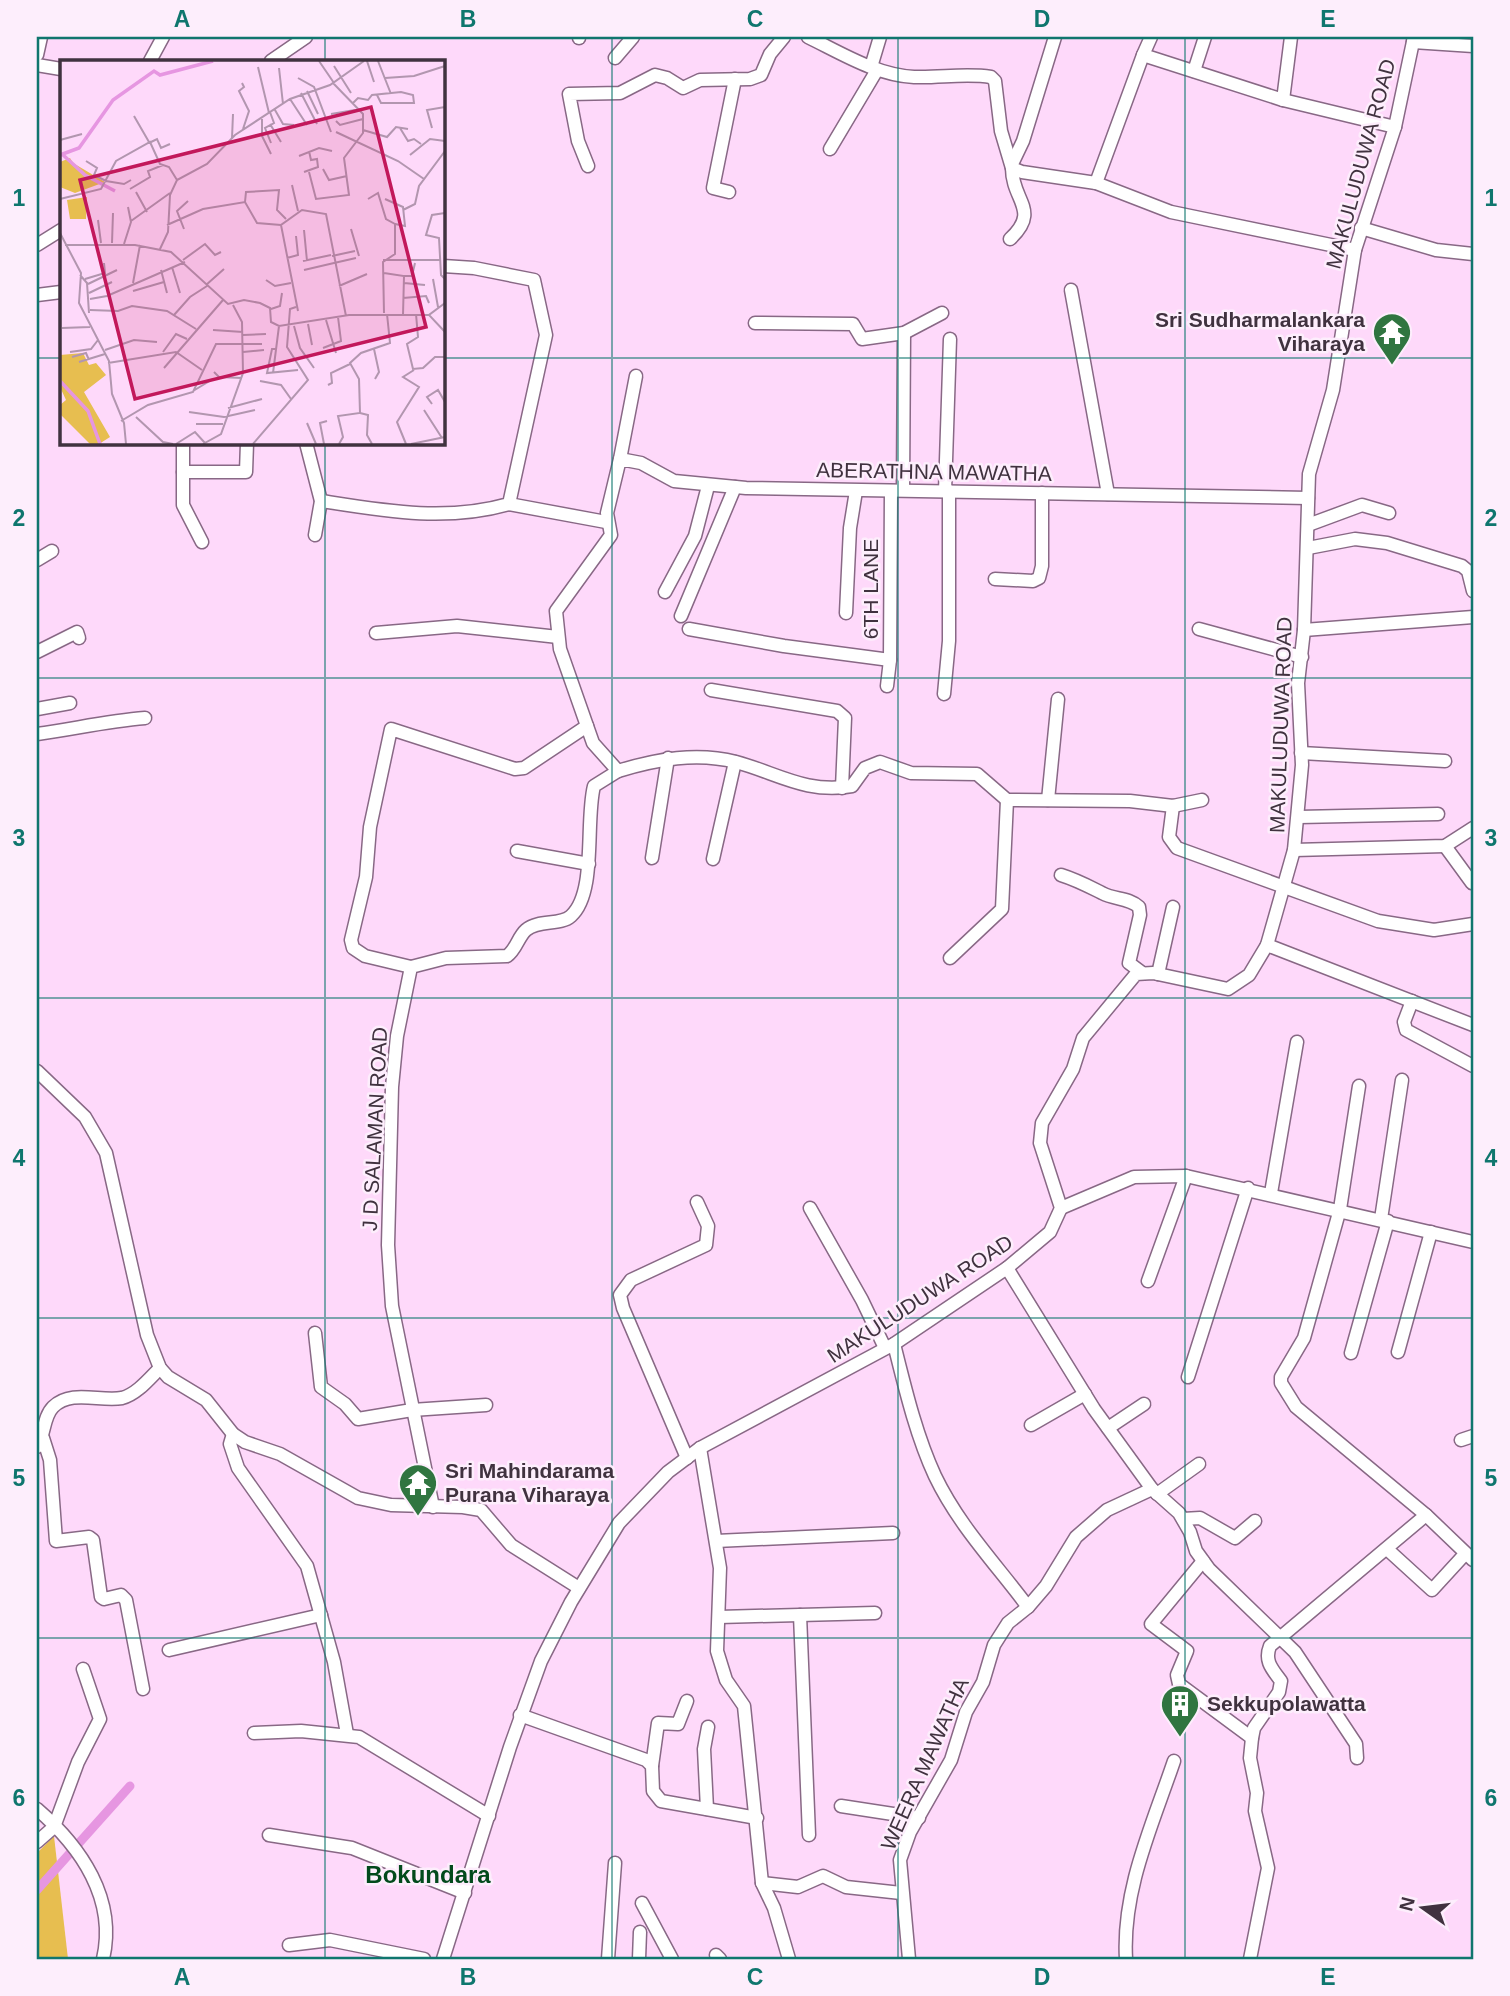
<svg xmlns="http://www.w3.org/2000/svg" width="1510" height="1996" font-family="Helvetica,sans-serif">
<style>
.green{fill:#e7be50}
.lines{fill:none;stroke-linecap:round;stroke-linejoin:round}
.canal{stroke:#e696e1;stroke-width:9}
.minor-casing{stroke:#886885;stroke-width:15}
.minor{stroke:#fff;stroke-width:12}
.grid{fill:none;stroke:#0f766e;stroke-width:2;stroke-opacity:0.55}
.labels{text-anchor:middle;stroke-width:5;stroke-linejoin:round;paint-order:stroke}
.street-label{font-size:21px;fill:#40323f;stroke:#fdeefc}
.poi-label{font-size:21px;font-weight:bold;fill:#40323f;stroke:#fdeefc;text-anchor:start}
.quarter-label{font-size:24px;font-weight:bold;fill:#024a1c;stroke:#fdeefc}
.inset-river{fill:none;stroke:#e696e1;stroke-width:3.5}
.inset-road{fill:none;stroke:#b296af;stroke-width:2}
.view{fill:#c2185b;fill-opacity:0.15;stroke:#c2185b;stroke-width:3.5}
.inset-edge{fill:none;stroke:#40323f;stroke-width:3.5}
.neatline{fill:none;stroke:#0f766e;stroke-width:2.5}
.grid-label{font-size:23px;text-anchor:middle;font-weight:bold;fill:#0f766e}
</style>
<rect width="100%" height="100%" fill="#fed9fa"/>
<path class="green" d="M 54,1836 L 68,1959 L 37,1959 L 37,1853 Z"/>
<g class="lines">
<path class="canal" d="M 37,1890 L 130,1786"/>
<g class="minor-casing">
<g id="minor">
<path d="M 808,37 C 841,53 876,75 914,77 C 940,78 965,73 991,77 L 995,81 L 1001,131 L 1012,168 L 1022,172 L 1096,183 L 1171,212 L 1355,250"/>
<path d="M 579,38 L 579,37"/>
<path d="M 1413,42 L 1473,46"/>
<path d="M 37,55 L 41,37"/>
<path d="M 1143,55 L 1151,37"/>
<path d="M 615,58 L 633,37"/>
<path d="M 150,61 L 163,37"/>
<path d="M 271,61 L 306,37"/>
<path d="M 37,65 L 61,69"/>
<path d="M 871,67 L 880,37"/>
<path d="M 1194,71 L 1205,37"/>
<path d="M 1283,100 L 1291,37"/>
<path d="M 830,149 L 877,70"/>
<path d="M 1012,164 L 1023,141 L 1055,37"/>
<path d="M 588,166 L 578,141 L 569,94 L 620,93 L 655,75 L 667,78 L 683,88 L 700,80 L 750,79 L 761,75 L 770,54 L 784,37"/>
<path d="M 1096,183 L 1143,55 L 1283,100 L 1395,127"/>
<path d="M 729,192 L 713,188 L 735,79"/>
<path d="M 1361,228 L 1436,250 L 1473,254"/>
<path d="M 1010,239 C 1041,210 1012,201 1012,168"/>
<path d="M 37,245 L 61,230"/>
<path d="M 1071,290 L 1108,494"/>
<path d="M 37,295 L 61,292"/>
<path d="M 755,323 L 853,324 L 862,339 L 904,333 L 942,313"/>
<path d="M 183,443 L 183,505 L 202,542"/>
<path d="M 306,443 L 321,501 L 315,535"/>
<path d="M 620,459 L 636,376"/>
<path d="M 183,472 L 246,472 L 247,443"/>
<path d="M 903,490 L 904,333"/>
<path d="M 945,491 L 950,339"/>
<path d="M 321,501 C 385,511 446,522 509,504 L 546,335 L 534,280 L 474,268 L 443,266"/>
<path d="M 509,504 L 606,522"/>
<path d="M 1308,525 L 1362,505 L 1389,513"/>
<path d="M 1308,548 L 1355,539 L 1387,543 L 1462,566 L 1468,571 L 1473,591"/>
<path d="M 37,560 L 52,551"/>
<path d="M 995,579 L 1033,581 L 1039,578 L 1042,566 L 1042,493"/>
<path d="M 665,592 L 695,536 L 708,486"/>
<path d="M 846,613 L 850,528 L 856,491"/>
<path d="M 681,616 L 735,487"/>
<path d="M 689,629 L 784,646 L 890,660"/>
<path d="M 1199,629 L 1302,657"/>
<path d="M 1304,630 L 1473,617"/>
<path d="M 376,633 L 457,626 L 558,637"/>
<path d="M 37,652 L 77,632 L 79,638"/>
<path d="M 887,686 L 890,660 L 891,491"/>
<path d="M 711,690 L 837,711 L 845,718 L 842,788"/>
<path d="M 944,694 L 949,641 L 949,491"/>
<path d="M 37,709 L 70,703"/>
<path d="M 37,734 C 74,729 107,721 145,718"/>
<path d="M 1301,753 L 1445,761"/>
<path d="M 1048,800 L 1058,699"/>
<path d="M 1202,800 L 1173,806 L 1130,801 L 1007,800 L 977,774 L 911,773 L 880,762 L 865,768 L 852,786 C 806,794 777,773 736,762 C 697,752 657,759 618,771 L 593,743 L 560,649 L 556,611 L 611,535 L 607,513 L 620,459 L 641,463 L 674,481 L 746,488 L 1308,498"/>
<path d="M 1173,806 L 1169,837 L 1177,848 L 1378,921 L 1434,930 L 1473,924"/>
<path d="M 1299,817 L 1438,814"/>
<path d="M 1445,846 L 1472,883"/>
<path d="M 1294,850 L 1445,846 L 1473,828"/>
<path d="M 517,851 L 589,864"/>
<path d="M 652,858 L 668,758"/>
<path d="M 713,859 L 735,762"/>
<path d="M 1061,875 C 1077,880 1088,886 1102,893 C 1115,900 1128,897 1139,907 L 1140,915 L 1129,963 L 1141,972"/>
<path d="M 1267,945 L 1473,1025"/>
<path d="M 950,958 L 1002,909 L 1007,800"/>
<path d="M 411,967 L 365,956 L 353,948 L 351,940 L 366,877 L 370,827 L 391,729 L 515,769 L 524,768 L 587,726"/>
<path d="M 1158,974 L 1173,907"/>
<path d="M 1412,1001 L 1404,1022 L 1406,1030 L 1473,1066"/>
<path d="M 37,1071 L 85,1117 L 106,1153 L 147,1335 L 160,1368 L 168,1377 L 206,1400 L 233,1434 L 245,1442 L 280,1454 L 358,1498 L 391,1505 L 463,1507 L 481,1510 L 511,1545 L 579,1588"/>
<path d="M 1359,1086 L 1340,1209 L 1304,1338 L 1281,1377 L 1281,1383 L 1296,1407 L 1426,1515 L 1473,1560"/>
<path d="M 1271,1193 L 1297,1042"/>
<path d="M 810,1208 L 862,1300 L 885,1348"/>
<path d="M 1061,1208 L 1134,1177 L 1186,1176 L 1473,1242"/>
<path d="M 1381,1219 L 1402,1080"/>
<path d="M 1007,1268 L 1094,1409 L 1152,1489 L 1179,1513 L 1190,1532 L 1196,1551 L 1209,1569 L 1295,1652 L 1356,1744 L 1357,1758"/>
<path d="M 1148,1281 L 1186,1176"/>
<path d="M 315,1333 L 321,1387 L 345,1404 L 358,1419 L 412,1410 L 486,1405"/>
<path d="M 894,1344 C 905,1388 916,1435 935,1476 C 959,1526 996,1564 1028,1607"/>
<path d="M 1398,1352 L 1431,1232"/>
<path d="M 1351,1353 L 1388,1221"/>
<path d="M 1188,1377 L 1248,1188"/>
<path d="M 1031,1425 L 1085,1394"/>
<path d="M 1108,1428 L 1144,1404"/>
<path d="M 233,1434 L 230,1444 L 238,1468 L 307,1566 L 334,1662 L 347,1734"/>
<path d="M 43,1438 L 50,1460 L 56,1541 L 89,1537 L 93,1540 L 101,1597 L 104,1599 L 121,1595 L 126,1600 L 143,1689"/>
<path d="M 1461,1440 L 1473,1436"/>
<path d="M 37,1447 C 45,1435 43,1417 53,1407 C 71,1389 100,1402 122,1398 C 137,1394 149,1379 160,1368"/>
<path d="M 700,1448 L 720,1568 L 717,1651 L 726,1680 L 744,1706 L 762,1883 L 774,1908 L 789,1959"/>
<path d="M 687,1458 L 623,1308 L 620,1295 L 631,1280 L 706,1245 L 708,1226 L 697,1202"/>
<path d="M 1157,1494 L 1199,1464"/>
<path d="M 433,1507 L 392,1306 L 388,1245 L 392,1087 L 397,1036 L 411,967 L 446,958 L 507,956 C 516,950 518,937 526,930 C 539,919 560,926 571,916 C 597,893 585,821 594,786 L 618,771"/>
<path d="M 1183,1519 L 1200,1518 L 1235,1538 L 1255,1521"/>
<path d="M 716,1541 L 893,1533"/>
<path d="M 1387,1549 L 1432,1590 L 1465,1554"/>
<path d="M 1203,1561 L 1151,1624 L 1187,1651 L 1177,1675 L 1179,1684 L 1252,1738"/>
<path d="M 800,1615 L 809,1835"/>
<path d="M 719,1617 L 875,1613"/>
<path d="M 169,1650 L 321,1615"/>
<path d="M 520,1715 L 646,1760 L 652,1766 L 653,1791 L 661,1801 L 757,1818"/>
<path d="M 254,1733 L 301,1731 L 359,1737 L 489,1816"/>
<path d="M 652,1766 L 658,1723 L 678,1724 L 687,1701"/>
<path d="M 841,1806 L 919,1818"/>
<path d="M 37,1809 C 81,1847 117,1899 103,1959"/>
<path d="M 707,1809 L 704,1749 L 708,1727"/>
<path d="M 269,1835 L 352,1848 L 465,1893"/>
<path d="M 37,1842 L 54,1827 L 78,1762 L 100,1719 L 83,1669"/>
<path d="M 762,1883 L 798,1887 L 823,1876 L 846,1887 L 901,1893"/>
<path d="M 642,1903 L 672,1959"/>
<path d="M 289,1945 L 330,1940 L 424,1959"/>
<path d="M 716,1955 L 720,1959"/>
<path d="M 443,1959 L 510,1747 L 541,1661 L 571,1602 L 619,1523 L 668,1472 L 700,1448 L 894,1344 L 1007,1268 L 1050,1232 L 1061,1208 L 1040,1143 L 1042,1123 L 1073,1069 L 1083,1038 L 1136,974 L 1153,973 L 1228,989 L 1249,975 L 1267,945 L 1294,850 L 1302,765 L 1298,683 L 1304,630 L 1309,474 L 1333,390 L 1355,250 L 1395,127 L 1414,37"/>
<path d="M 608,1959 L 615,1863"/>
<path d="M 639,1959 L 640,1932"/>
<path d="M 909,1959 L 900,1860 L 910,1832 L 951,1760 L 966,1712 L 983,1682 L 994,1645 L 1008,1623 L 1028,1607 L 1046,1586 L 1076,1537 L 1107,1510 L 1152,1489"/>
<path d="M 1126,1959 C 1122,1890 1152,1826 1174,1761"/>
<path d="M 1250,1959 L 1268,1868 L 1255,1811 L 1257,1793 L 1250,1758 L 1252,1738 L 1254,1728 L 1279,1692 L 1281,1681 C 1272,1669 1264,1661 1270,1646 L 1426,1515"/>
</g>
</g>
<use href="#minor" class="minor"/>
</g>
<path class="grid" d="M 325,37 L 325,61M 612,37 L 612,1959M 898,37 L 898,1959M 1185,37 L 1185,1959M 37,358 L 61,358M 443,358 L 1473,358M 325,443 L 325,1959M 37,678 L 1473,678M 37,998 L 1473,998M 37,1318 L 1473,1318M 37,1638 L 1473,1638"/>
<defs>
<g id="temple-pin" transform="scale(2.0125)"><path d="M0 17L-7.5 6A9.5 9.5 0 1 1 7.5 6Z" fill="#307540" stroke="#fdeefc"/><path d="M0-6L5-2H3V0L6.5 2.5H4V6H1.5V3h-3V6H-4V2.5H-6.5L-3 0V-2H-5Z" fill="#fff"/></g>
<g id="building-pin" transform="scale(2.0125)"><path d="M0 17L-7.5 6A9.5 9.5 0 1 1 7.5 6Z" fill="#307540" stroke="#fdeefc"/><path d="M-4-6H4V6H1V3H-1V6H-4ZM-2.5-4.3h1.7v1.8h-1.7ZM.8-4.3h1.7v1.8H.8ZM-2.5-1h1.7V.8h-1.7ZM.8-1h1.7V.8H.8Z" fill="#fff"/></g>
</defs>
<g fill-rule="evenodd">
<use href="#temple-pin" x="1392" y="332"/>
<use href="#temple-pin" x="418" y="1483"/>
<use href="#building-pin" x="1180" y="1704"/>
</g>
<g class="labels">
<g class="street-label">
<text transform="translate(1361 164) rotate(-75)" y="7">MAKULUDUWA ROAD</text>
<text transform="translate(934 472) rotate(1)" y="7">ABERATHNA MAWATHA</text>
<text transform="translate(871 589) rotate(-90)" y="7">6TH LANE</text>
<text transform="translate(1281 725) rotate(-88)" y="7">MAKULUDUWA ROAD</text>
<text transform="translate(375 1129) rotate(-87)" y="7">J D SALAMAN ROAD</text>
<text transform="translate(920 1299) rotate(-33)" y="7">MAKULUDUWA ROAD</text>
<text transform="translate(925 1764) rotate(-66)" y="7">WEERA MAWATHA</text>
</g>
<g class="poi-label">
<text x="1365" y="327" text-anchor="end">Sri Sudharmalankara<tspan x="1365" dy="24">Viharaya</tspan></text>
<text x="445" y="1478">Sri Mahindarama<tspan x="445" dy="24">Purana Viharaya</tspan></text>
<text x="1207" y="1711">Sekkupolawatta</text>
</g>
<g class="quarter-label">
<text x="428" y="1883">Bokundara</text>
</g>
</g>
<g transform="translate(60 60)">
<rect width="385" height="385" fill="#fed9fa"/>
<path d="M 10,98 L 13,103 L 45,122 L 15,133 L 0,127 L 0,102 ZM 27,137 L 26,159 L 10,159 L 7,140 ZM 23,293 L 29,305 L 36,303 L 46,315 L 24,332 L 50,377 L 39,384 L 30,384 L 0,354 L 0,345 L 6,340 L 0,327 L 0,295 Z" fill="#e7be50"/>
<path class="inset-river" d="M 2,94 L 25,115 L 55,131M 0,95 L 19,88 L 53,40 L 94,11 L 100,15 L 153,1M 0,321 L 28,351 L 40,384"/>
<path class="inset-road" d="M 259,1 L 274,23M 307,1 L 314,22M 318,1 L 331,34M 274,6 L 291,33M 198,7 L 209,53M 219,8 L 223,44M 238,18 L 254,27 L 271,72M 325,18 L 354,16 L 385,6M 182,23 L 184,27 L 179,31 L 189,51 L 183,69M 247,31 L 258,54M 241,33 L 257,64M 230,39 L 247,65M 293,43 L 298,38 L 308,40 L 312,35 L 341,32 L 353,35 L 354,43 L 321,43 L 317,35M 215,50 L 223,64 L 234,65M 210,52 L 214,63 L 205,68 L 211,83M 271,54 L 301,49M 74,56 L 89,82M 202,59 L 202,76 L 211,94M 276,61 L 280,65 L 303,59M 210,64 L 221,82M 340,68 L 348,81 L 354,79 L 361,84M 372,68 L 367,50 L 385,47M 303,70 L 327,77 L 336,67 L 348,69M 276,72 L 338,101 L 364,119M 172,78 L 173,54M 0,80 L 22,74M 91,82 L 97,79 L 101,88 L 110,84M 350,95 L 370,79 L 385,81M 239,96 L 259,88 L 272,91M 26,101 L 37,108 L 34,115 L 46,121 L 64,124 L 71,120M 263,109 L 269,120 L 287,116M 244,112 L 258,107 L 257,99 L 251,100 L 249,91M 249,112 L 256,139 L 289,135 L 284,98 L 303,73 L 303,54 L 273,23M 232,125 L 238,151M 70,129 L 90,117 L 88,111 L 103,105M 76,132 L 87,152M 0,139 L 41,129 L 56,101 L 90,82 L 100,104 L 109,107 L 117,120M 308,139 L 318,133 L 326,159 L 335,164 L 335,194 L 323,202 L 324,253M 325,139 L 343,147 L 345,166 L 335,164M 185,142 L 186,132 L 219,130 L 217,150 L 226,159M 343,150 L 355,144 L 359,126 L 385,91M 385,153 L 372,155 L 366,175 L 379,178 L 381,215 L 385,219M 38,160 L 41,183M 71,161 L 110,133M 107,165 L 143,149 L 185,142 L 197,163 L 221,165M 124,169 L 117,151 L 128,141M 291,169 L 299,196M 244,170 L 247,201M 0,173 L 21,213 L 19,243 L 49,301 L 52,334 L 64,363 L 66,384M 52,183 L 53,153M 64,184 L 71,162 L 68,147M 5,185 L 75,185 L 111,192 L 168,244 L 184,240 L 200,243 L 210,248 L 211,262 L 219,266 L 289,255 L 369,255M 100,189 L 108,172 L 110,135 L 117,120 L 147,104 L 175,75 L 230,39 L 270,25 L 304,1M 272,196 L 295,191M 227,198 L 238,195 L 236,176M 123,200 L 145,184 L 155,195 L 161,192M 323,200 L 380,200M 243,201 L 271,195M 274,203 L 296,198M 112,207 L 120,233M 101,210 L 107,233M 244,210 L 274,203M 324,213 L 344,216 L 343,255M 20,215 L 27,223 L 29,253M 344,216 L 352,216 L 355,203M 25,219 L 45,213 L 44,203M 373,219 L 378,247M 206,220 L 215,226 L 231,223M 73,223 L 80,185M 344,223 L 365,225M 28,224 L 57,210M 146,225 L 164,209M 279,226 L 307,214M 73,231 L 104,222M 29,233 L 52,222M 343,238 L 366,236 L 369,243M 30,239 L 47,236 L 125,202M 385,243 L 369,255 L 385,272M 211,249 L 220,246 L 222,233M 30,250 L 58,251 L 72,246 L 107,251 L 136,269M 238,251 L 221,165 L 242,150 L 266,154 L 286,256M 356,254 L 358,277 L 347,284 L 353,309 L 363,308 L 375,297 L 385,297M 114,255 L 130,237 L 147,226M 266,260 L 276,293M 248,264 L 252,285M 234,266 L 240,288 L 254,308M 2,268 L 30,267M 153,270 L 183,272M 183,275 L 206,274M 263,288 L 281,281 L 278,257M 216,289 L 212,289 L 207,313 L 238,310M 314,289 L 319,312 L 315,319M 45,290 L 74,280 L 97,282M 10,292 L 31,289 L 38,280M 103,292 L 116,274 L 127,279M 183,292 L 204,290M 12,297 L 26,293 L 29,300M 19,302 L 45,294M 48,303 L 116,292 L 142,310M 104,308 L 163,240M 154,312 L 159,317 L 182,318M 213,313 L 219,266M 200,321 L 221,325 L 231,339M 268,325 L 272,323 L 271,313 L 290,304M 133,331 L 153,319M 372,344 L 367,337 L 378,330 L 385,342M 168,348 L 202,339M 364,350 L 382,378M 129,352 L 164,357 L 195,350M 300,353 L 308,355 L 307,375 L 312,384M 76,357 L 103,382 L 113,384M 61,361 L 88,345 L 133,332 L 156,284 L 202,284M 247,363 L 256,384M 136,364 L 163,364M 116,384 L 135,372 L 145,383M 143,384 L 161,374 L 183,313 L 182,262 L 173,245M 193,384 L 248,320 L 227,287 L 230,249 L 236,247M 264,384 L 260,363 L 267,361M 279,384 L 283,377 L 278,356 L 300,353 L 299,319 L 290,303 L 301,293 L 330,283 L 327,254M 346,384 L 337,362 L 359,327 L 343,317 L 354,310M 351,384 L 385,377"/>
<path class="view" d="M 311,47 L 366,267 L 75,339 L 20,120 Z"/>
<rect width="385" height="385" class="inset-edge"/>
</g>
<rect width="1510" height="1996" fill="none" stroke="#fdeefc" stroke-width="77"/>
<g transform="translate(1423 1908) rotate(284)" stroke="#fdeefc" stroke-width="5" paint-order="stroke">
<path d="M0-5L12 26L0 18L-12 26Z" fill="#40323f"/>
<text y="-10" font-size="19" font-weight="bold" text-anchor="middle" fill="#40323f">N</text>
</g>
<rect x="38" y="38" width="1434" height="1920" class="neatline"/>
<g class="grid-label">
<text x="182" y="27">A</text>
<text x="468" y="27">B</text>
<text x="755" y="27">C</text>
<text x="1042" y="27">D</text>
<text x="1328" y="27">E</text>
<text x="19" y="206">1</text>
<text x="1491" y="206">1</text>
<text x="19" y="526">2</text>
<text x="1491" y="526">2</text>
<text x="19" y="846">3</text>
<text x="1491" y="846">3</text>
<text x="19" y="1166">4</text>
<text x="1491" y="1166">4</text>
<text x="19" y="1486">5</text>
<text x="1491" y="1486">5</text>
<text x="19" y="1806">6</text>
<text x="1491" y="1806">6</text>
<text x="182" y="1985">A</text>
<text x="468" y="1985">B</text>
<text x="755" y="1985">C</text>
<text x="1042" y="1985">D</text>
<text x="1328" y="1985">E</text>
</g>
</svg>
